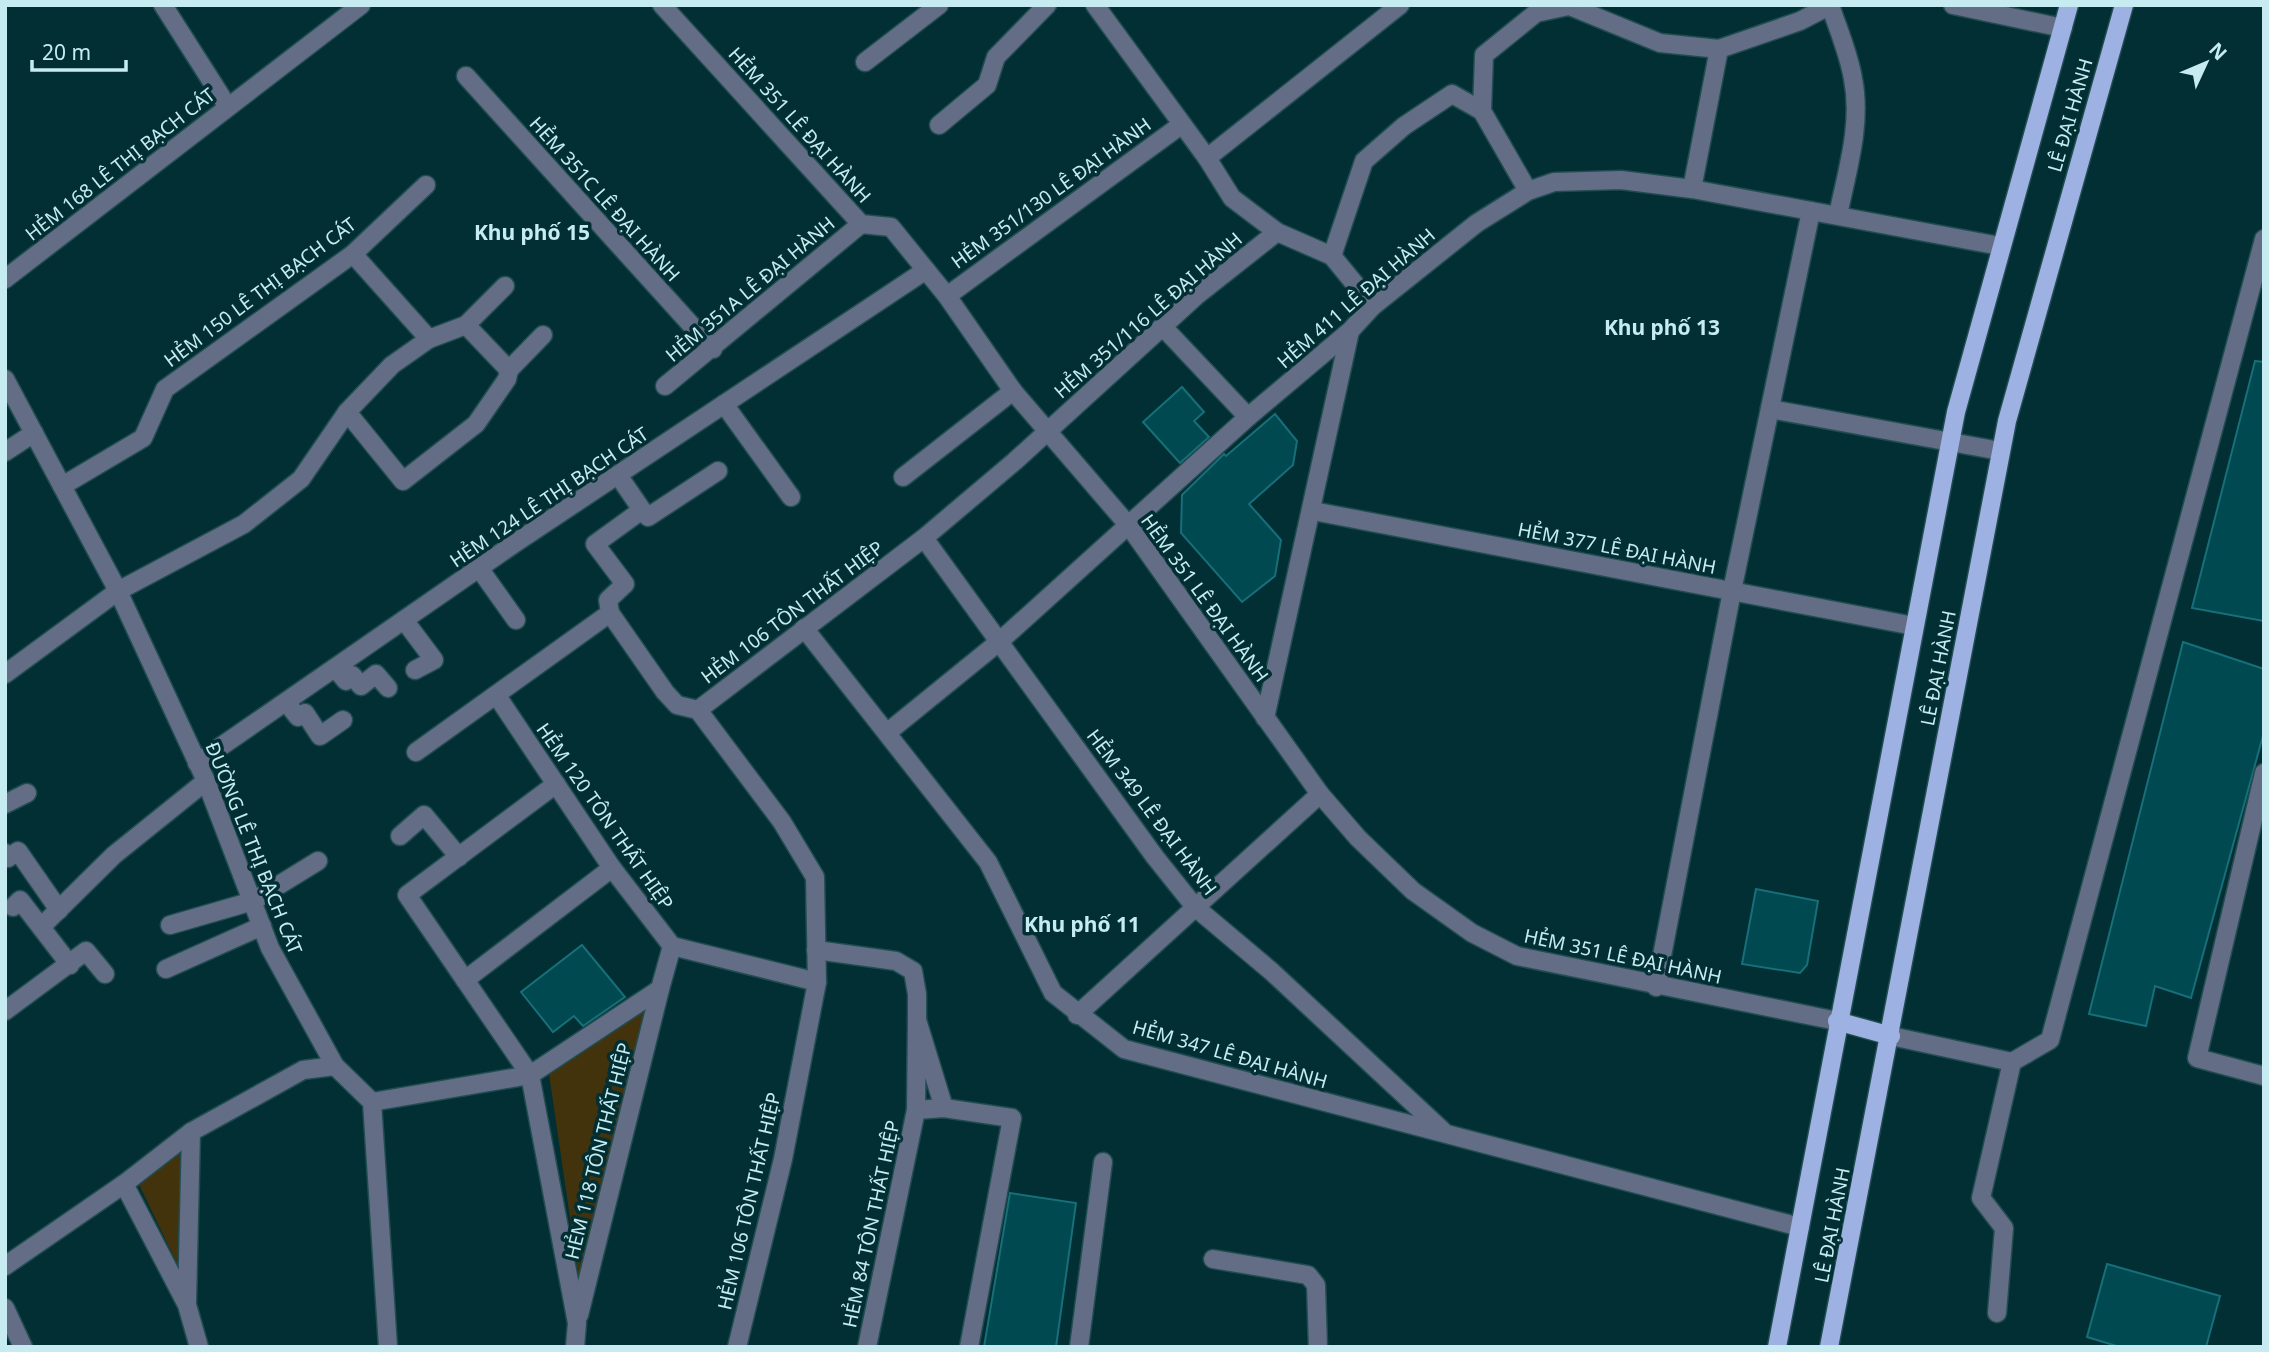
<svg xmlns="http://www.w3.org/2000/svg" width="2269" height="1352" font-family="'Noto Sans',sans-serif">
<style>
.green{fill:#42330d}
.building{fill:#014950;stroke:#176f79;stroke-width:2}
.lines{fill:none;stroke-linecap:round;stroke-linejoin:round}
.minor-casing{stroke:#214d52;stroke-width:21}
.major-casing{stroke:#214d52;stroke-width:21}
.minor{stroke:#636d85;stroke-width:18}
.major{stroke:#9db1e2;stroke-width:18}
.labels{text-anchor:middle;stroke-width:7;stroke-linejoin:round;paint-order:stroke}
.street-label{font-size:19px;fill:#c6ebf0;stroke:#012f34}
.neighbourhood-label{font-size:21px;font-weight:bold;fill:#c6ebf0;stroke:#012f34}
</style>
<rect width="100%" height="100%" fill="#012f34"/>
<g class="green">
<path d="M 646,1010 L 579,1279 L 549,1074 Z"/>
<path d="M 181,1140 L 181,1272 L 133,1172 Z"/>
</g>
<g class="building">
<path d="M 2255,361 L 2264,362 L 2264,621 L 2192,608 Z"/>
<path d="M 1182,387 L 1204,412 L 1194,421 L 1209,437 L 1180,463 L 1143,422 Z"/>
<path d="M 1275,414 L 1297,441 L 1293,465 L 1249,504 L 1281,540 L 1275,576 L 1242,602 L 1181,533 L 1182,495 L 1224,454 L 1226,456 Z"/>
<path d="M 2183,642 L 2264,669 L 2264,732 L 2191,998 L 2155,986 L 2146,1026 L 2089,1014 Z"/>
<path d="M 1756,889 L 1818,901 L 1807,965 L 1800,973 L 1742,964 Z"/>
<path d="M 582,945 L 625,997 L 583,1026 L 574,1016 L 553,1032 L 521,992 Z"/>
<path d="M 1010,1193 L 1076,1203 L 1056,1347 L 984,1347 Z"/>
<path d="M 2107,1264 L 2220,1296 L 2206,1347 L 2120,1347 L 2087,1337 Z"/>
</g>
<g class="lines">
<g class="minor-casing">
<g id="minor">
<path d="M 163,5 L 228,107"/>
<path d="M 662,5 L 861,224 L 891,227 L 947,296 L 1013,391 L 1129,526 L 1320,794 L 1358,838 L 1413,891 L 1472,933 L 1517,956 L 1837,1021"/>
<path d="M 1095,5 L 1207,158 L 1232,198 L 1277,232 L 1332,256 L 1373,306"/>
<path d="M 1830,5 C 1838,29 1849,54 1853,79 C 1862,124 1847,171 1838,215"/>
<path d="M 1953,5 L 2063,28"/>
<path d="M 1572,7 L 1660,43 L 1719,49 L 1800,21 L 1831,5"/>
<path d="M 865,62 L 939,5"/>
<path d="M 466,76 L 713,349"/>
<path d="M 1482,111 L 1528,191"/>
<path d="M 939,125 L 987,85 L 996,57 L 1047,5"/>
<path d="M 1207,158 L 1400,5"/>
<path d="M 1692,189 L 1719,49"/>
<path d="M 353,254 L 429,339"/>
<path d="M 1332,256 L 1364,161 L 1404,126 L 1452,94 L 1482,111 L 1484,55 L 1536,13 L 1573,5"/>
<path d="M 5,279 L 361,5"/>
<path d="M 947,296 L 1181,125"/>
<path d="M 466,325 L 509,370 L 543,335"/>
<path d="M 1164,328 L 1248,417"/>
<path d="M 5,379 L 118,591 L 206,781 L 270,948 L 335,1066 L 372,1102 L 388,1347"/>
<path d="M 665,386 L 861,224"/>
<path d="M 724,404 L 791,497"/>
<path d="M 1770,409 L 2000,451"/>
<path d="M 347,412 L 403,481 L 476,424 L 507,379 L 509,370"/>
<path d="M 5,452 L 34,433"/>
<path d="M 618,475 L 642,510"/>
<path d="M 903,477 L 1013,391"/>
<path d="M 62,486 L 143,438 L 165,389 L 353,254 L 426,185"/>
<path d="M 1313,511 L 1914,626"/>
<path d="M 924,538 L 1155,857 L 1195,907 L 1271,971 L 1443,1131"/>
<path d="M 479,568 L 516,620"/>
<path d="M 610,613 L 665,692 L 677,705 L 698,710"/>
<path d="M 404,620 L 434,660 L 415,670"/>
<path d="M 804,628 L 988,862 L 1053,993 L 1124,1049 L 1800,1227"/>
<path d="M 335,668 L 346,681 L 352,675 L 361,686 L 376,674 L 388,688"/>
<path d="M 5,674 L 118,591 L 244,524 L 301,479 L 347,412 L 392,365 L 429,339 L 466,325 L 505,286"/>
<path d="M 497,696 L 612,868 L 672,946"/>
<path d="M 286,702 L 298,717 L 305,713 L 320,736 L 343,720"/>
<path d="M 698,710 L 924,538 L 1015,461 L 1196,296 L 1277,232"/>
<path d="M 698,710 L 782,822 L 815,877 L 817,982 L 783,1159 L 737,1347"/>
<path d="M 1265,718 L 1350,331"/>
<path d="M 888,732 L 1000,641 L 1248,417 L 1350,331 L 1373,306 L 1477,223 L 1528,191 L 1554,182 L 1621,180 L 1692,189 L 2000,246"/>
<path d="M 416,752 L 610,613 L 608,600 L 625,584 L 595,544 L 642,510 L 648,517 L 718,471"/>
<path d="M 197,763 L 518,541 L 926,270"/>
<path d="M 2264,773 L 2197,1058 L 2264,1076"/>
<path d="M 556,784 L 407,895 L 530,1075 L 577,1323 L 575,1347"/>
<path d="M 5,804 L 27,793"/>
<path d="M 400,836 L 424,815 L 459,857"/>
<path d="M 5,853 L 8,858 L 18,851 L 59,910"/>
<path d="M 13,907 L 20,900 L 70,965"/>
<path d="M 170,925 L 253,901 L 318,861"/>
<path d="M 41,927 L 114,855 L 206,781"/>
<path d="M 672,946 L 817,982"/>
<path d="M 816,950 L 896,961 L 913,971 L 917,994 L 917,1020"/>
<path d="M 166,969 L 262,926"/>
<path d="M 465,980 L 612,868"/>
<path d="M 1656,987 L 1732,591 L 1811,211"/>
<path d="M 5,1011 L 86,951 L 105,974"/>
<path d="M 1077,1015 L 1320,794"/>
<path d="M 1891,1036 L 2012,1062 L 2050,1040 L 2264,239"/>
<path d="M 372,1102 L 530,1075 L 660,989 L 672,946"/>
<path d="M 916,1110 L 944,1108 L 1012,1118 L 969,1347"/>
<path d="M 124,1184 L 187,1305 L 199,1347"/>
<path d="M 1213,1259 L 1308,1275 L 1316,1285 L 1318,1347"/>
<path d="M 5,1266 L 124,1184 L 191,1132 L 303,1070 L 335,1066"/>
<path d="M 187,1302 L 191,1132"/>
<path d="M 5,1308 L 23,1347"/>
<path d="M 1997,1313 L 2004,1228 L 1981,1198 L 2012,1062"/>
<path d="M 579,1315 L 660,989"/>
<path d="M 867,1347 L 916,1110 L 917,1020 L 944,1108"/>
<path d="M 1079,1347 L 1103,1162"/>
</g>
</g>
<g class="major-casing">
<g id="major">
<path d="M 1837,1021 L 1891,1036"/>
<path d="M 1777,1347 L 1956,412 L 2069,5"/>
<path d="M 1829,1347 L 2007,421 L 2124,5"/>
</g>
</g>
<use href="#minor" class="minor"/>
<use href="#major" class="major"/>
</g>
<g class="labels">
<g class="street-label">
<text transform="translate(2070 115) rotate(-74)" y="7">LÊ ĐẠI HÀNH</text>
<text transform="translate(800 125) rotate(48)" y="7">HẺM 351 LÊ ĐẠI HÀNH</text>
<text transform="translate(120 164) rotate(-38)" y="7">HẺM 168 LÊ THỊ BẠCH CÁT</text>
<text transform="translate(1051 193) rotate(-36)" y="7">HẺM 351/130 LÊ ĐẠI HÀNH</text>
<text transform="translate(605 199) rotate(48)" y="7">HẺM 351C LÊ ĐẠI HÀNH</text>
<text transform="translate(750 289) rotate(-40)" y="7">HẺM 351A LÊ ĐẠI HÀNH</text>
<text transform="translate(260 292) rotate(-37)" y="7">HẺM 150 LÊ THỊ BẠCH CÁT</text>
<text transform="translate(1356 298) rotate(-41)" y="7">HẺM 411 LÊ ĐẠI HÀNH</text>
<text transform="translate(1148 315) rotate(-41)" y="7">HẺM 351/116 LÊ ĐẠI HÀNH</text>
<text transform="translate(549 497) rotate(-34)" y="7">HẺM 124 LÊ THỊ BẠCH CÁT</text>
<text transform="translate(1617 548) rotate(11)" y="7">HẺM 377 LÊ ĐẠI HÀNH</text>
<text transform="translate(1205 598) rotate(54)" y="7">HẺM 351 LÊ ĐẠI HÀNH</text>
<text transform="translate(792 612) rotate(-37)" y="7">HẺM 106 TÔN THẤT HIỆP</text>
<text transform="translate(1938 668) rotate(-79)" y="7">LÊ ĐẠI HÀNH</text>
<text transform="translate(1152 812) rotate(53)" y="7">HẺM 349 LÊ ĐẠI HÀNH</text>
<text transform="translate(605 816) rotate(55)" y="7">HẺM 120 TÔN THẤT HIỆP</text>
<text transform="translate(254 848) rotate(68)" y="7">ĐƯỜNG LÊ THỊ BẠCH CÁT</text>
<text transform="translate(1623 956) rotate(12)" y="7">HẺM 351 LÊ ĐẠI HÀNH</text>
<text transform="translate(1230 1054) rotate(16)" y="7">HẺM 347 LÊ ĐẠI HÀNH</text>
<text transform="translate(598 1151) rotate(-76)" y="7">HẺM 118 TÔN THẤT HIỆP</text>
<text transform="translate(749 1201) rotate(-77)" y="7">HẺM 106 TÔN THẤT HIỆP</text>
<text transform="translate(871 1224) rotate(-78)" y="7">HẺM 84 TÔN THẤT HIỆP</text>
<text transform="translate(1832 1225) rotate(-79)" y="7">LÊ ĐẠI HÀNH</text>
</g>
<g class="neighbourhood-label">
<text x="532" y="240">Khu phố 15</text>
<text x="1662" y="335">Khu phố 13</text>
<text x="1082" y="932">Khu phố 11</text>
</g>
</g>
<rect width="2269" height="1352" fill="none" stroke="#c6ebf0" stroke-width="14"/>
<g transform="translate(2206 63) rotate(46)" stroke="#012f34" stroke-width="5" paint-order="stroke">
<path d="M0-5L12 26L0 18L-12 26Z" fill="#c6ebf0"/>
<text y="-10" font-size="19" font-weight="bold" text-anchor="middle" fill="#c6ebf0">N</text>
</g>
<path d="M32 60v10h94v-10" fill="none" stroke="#c6ebf0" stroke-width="3.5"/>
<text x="42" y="60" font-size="21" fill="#c6ebf0" stroke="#012f34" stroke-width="5" paint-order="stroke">20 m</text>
</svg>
